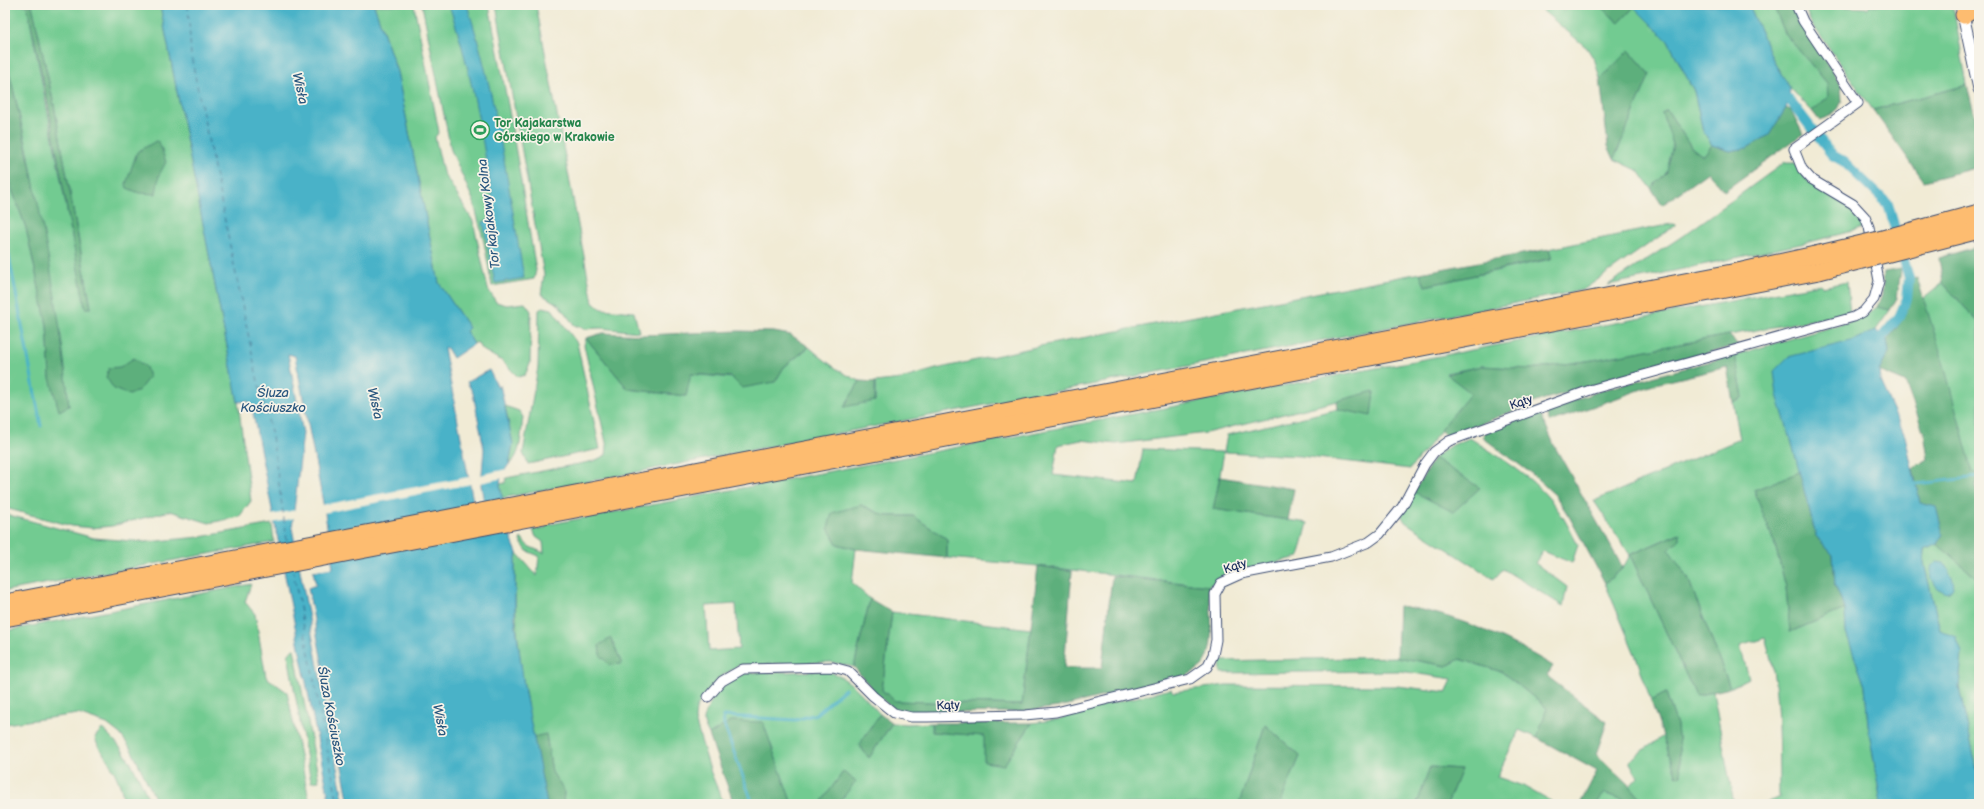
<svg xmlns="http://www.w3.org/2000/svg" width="1984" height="809" font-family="'Balsamiq Sans',sans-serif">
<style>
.green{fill:#72cb91;stroke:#467d78;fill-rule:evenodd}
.forest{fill:#5daf7b;stroke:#3c6f6c}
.water{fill:#49b2c8;stroke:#327093}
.pier{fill:#f1ebd5}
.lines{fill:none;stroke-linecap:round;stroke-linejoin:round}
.stream{stroke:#49b2c8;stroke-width:3}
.canal{stroke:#49b2c8;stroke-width:10}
.ferry{stroke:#29567e;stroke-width:1;stroke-dasharray:5 4;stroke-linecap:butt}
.minor-casing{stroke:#3b4b70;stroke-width:11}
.tertiary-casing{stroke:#3b4b70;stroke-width:13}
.motorway-casing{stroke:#3b4b70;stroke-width:19}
.minor{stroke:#fff;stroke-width:9}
.tertiary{stroke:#fff;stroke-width:11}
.motorway{stroke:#fdbc70;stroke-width:17}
.motorway-bridge-casing{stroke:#3b4b70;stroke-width:19;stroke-linecap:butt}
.motorway-bridge{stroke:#fdbc70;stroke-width:17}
.labels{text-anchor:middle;stroke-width:3.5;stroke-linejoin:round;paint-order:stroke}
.leisure-label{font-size:12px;font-weight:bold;fill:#27864d;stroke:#f7f3e8;text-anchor:start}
.street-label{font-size:12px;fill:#1b2f5e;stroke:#f7f3e8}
.water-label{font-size:13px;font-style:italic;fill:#29567e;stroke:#f7f3e8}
</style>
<rect width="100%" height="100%" fill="#f7f3e8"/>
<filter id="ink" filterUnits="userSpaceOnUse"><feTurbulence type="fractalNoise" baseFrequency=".025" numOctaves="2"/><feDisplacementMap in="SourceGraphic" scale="8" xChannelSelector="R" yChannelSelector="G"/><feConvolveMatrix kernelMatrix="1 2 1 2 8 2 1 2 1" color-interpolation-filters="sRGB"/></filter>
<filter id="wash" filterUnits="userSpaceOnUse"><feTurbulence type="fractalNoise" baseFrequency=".012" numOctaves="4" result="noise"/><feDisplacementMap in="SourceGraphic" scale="16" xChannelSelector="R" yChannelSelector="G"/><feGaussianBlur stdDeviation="0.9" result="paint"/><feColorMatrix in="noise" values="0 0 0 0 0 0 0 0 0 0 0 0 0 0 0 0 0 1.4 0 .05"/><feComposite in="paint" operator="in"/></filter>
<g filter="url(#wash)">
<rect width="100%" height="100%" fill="#f1ebd5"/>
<g class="green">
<path d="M 5,5 L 27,5 L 86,308 L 91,307 L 54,105 L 32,5 L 160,5 L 238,402 L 251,501 L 239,517 L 209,523 L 170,511 L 112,526 L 92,528 L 72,526 L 5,508 L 5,170 L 26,228 L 47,325 L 50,378 L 69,406 L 61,339 L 28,152 L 5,54 Z"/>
<path d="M 374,5 L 414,5 L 439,132 L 435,137 L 443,172 L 473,221 L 488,289 L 496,302 L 507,305 L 525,303 L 531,311 L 530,364 L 525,375 L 518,377 L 502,361 L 481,349 L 477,342 L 474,344 L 466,331 L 469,328 L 439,283 L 397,72 Z"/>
<path d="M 422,5 L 489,5 L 509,110 L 536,270 L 534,279 L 492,286 L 484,242 L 473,200 L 451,150 Z"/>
<path d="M 496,5 L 536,5 L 593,303 L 602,309 L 634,312 L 639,332 L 601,328 L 585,329 L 574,325 L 559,305 L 541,294 L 544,275 Z"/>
<path d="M 1536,5 L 1558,5 L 1565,10 L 1569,5 L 1599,5 L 1619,23 L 1634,7 L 1668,41 L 1694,91 L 1703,131 L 1712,145 L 1703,156 L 1692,148 L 1667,110 L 1662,113 L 1673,144 L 1667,173 L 1651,188 L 1639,171 L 1614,159 L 1650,74 L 1629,50 L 1600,79 L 1595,61 L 1587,48 Z"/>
<path d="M 1749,5 L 1773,5 L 1786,35 L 1827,83 L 1828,97 L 1812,111 L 1790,88 L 1775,64 Z"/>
<path d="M 1804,5 L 1868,8 L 1869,5 L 1953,5 L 1967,85 L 1873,110 L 1810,21 Z"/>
<path d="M 1785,162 L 1794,162 L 1804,177 L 1819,190 L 1842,202 L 1853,212 L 1864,228 L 1810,242 L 1608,285 L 1687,233 Z"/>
<path d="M 1672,224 L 1676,225 L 1583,290 L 502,498 L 500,484 L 505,483 L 506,478 L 594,461 L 606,455 L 607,447 L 584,345 L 586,338 L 628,389 L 686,396 L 690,374 L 775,382 L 784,367 L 809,347 C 825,361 840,373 860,381 L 845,406 L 875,401 L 875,382 L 901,379 L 936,369 L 1040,346 L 1420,273 L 1425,286 L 1551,259 L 1549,249 Z"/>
<path d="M 1847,282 L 1850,313 L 1593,360 L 1530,369 L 1482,366 L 1446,373 L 1471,393 L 1410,469 L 1300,456 L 1224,452 L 1214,509 L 1308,523 L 1299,557 L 1225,574 L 1209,586 L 1038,566 L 947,558 L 947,539 L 913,516 L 885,516 L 861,505 L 837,544 L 856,549 L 852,583 L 870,599 L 854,667 L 831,662 L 740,665 L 720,677 L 702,698 L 696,709 L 695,720 L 711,773 L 724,804 L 563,804 L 564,791 L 552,772 L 546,735 L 533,737 C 524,690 516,641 515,592 C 515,579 514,566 517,553 L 537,576 L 539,556 L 527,551 L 520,541 L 521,538 L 528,546 L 544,553 L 543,542 L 536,537 L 533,530 L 545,528 L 546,525 L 1821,284 L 1822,287 ZM 1374,392 L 1370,415 L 1338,409 L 1227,435 L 1224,452 L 1143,449 L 1137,484 L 1053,475 L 1058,445 L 1081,440 L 1116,444 L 1206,433 ZM 736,604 L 739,649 L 709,651 L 706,606 Z"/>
<path d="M 1943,283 L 1979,323 L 1979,473 L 1973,474 L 1923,299 Z"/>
<path d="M 543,307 L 552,309 L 577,343 L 600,449 L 528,464 L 523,453 L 538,367 L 539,310 Z"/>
<path d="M 1877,307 L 1890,310 L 1876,330 L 1855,340 L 1791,440 L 1800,472 L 1754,490 L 1775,545 L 1786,587 L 1790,632 L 1845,609 L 1846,633 L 1865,686 L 1868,725 L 1881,804 L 1764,804 L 1779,797 C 1778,748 1781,684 1765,638 L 1740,646 L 1749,678 L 1730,688 L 1688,578 L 1668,550 L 1680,539 L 1679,533 L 1630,555 L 1696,696 L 1713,692 L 1734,804 L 1643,804 L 1644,802 L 1630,786 L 1638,777 L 1629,761 L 1663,736 L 1677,777 L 1681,775 L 1677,725 L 1666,693 L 1651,701 L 1637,659 L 1605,583 L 1623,568 L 1630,555 L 1594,501 L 1740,439 L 1733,402 L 1743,397 L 1735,355 L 1862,318 Z"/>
<path d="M 505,406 L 519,411 L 523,417 C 521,431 522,456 509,464 L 513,444 Z"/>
<path d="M 1470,438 C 1502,459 1536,478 1558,510 C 1566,520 1571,533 1578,545 L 1572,563 L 1543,551 L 1535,563 L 1567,587 L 1563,606 L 1503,569 L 1494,579 L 1405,522 L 1401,515 L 1414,492 L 1479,488 L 1434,458 L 1450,446 Z"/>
<path d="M 5,514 L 94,538 L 146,542 L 200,537 L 272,524 L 274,542 L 5,591 Z"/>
<path d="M 1937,544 L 1979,580 L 1979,779 L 1959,687 L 1962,653 L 1940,630 L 1924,563 L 1925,550 Z"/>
<path d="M 251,584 L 245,602 L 255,614 L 266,677 L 287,692 L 310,804 L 158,804 L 131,749 L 120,734 L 107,724 L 78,714 L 5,724 L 5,631 Z"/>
<path d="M 892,612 L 1031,629 L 1022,705 L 895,701 L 882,690 Z"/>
<path d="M 294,648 L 319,781 L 311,782 L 288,655 Z"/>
<path d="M 1397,657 L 1447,666 L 1460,659 L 1502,672 L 1547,708 L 1537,738 L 1519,730 L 1497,777 L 1523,786 L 1555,804 L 1447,804 L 1461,769 L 1431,767 L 1417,804 L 1280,804 L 1300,756 L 1265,725 L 1239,804 L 838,804 L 855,781 L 843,772 L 820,804 L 792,804 L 763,723 L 731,721 L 709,735 C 707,731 705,727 704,723 C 703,709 722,682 734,677 C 737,675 742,674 746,673 L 826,671 C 850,677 863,696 880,714 L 859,745 L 869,758 L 892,723 L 906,724 L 932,723 L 933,732 L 984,736 L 1004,765 L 1032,723 L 1060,719 L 1074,712 L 1171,689 L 1173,692 L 1226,685 L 1397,686 L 1447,692 L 1452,679 L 1400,671 L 1221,673 L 1220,661 Z"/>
<path d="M 102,729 C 127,749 138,776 151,804 L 124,804 C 123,788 115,772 107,759 C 102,751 97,747 95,737 Z"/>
<path d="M 1605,793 L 1634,804 L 1596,804 Z"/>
</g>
<g class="forest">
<path d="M 27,5 L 32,5 L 54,105 L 91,308 L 85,308 L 48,105 Z"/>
<path d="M 1599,5 L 1632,5 L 1634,7 L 1619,23 Z"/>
<path d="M 1773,5 L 1790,5 L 1841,84 L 1842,101 L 1838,109 L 1830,116 L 1819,120 L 1812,111 L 1828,97 L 1827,83 L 1786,35 Z"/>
<path d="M 1629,50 L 1650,74 L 1614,159 L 1608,146 L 1600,79 Z"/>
<path d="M 5,54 C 32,170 58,287 69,406 L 59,411 L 50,378 L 47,325 L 26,228 L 5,170 Z"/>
<path d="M 1967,85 L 1979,132 L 1979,167 L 1924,181 L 1873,110 Z"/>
<path d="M 1786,108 L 1791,110 L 1803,134 L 1724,191 L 1708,172 L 1662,205 L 1651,188 L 1667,172 L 1673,144 L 1662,113 L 1667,110 L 1692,148 L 1703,156 L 1712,145 L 1730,151 L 1747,148 L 1769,135 Z"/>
<path d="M 156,141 L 159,142 L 166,162 L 159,175 L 156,194 L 139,193 L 127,188 L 126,184 L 137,152 Z"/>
<path d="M 1979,246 L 1979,323 L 1943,283 L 1939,258 Z"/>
<path d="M 1549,249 L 1552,258 L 1425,286 L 1420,273 Z"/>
<path d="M 1901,269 L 1897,298 L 1890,310 L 1877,307 L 1882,294 L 1884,272 Z"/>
<path d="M 1917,278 L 1941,354 L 1973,473 L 1979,473 L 1979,483 L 1976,484 L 1979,497 L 1979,580 L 1937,544 L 1943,534 L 1920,504 L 1913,468 L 1928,459 L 1924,433 L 1905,382 L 1879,371 L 1889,352 L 1887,340 C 1906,317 1910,309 1913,279 Z"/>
<path d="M 739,331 L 774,332 L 791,335 L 809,347 L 784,367 L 775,382 L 742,388 L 731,377 L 691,374 L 686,396 L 628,389 L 586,338 L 603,333 L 643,335 Z"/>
<path d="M 1729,335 L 1738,345 L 1541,400 L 1447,437 L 1440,430 L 1471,393 L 1446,374 L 1482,366 L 1530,369 L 1593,360 Z"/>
<path d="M 1735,355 L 1743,397 L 1733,402 L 1727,367 L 1656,384 L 1550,422 L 1545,411 L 1602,390 Z"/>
<path d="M 134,358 L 146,367 L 149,377 L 139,390 L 130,395 L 114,389 L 106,377 L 109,368 L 120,367 Z"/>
<path d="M 860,381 L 875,382 L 875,401 L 844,407 Z"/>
<path d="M 1374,391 L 1371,416 L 1338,409 L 1337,401 Z"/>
<path d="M 1540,412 L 1555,447 L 1623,568 L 1605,583 L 1570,518 L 1555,495 L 1532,474 L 1486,440 L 1483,436 L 1486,431 Z"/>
<path d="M 1434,458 L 1480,488 L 1453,512 L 1414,492 Z"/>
<path d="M 1800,472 L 1816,536 L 1833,555 L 1835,585 L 1845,609 L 1790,632 L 1786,587 L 1775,545 L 1754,490 Z"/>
<path d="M 1220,477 L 1294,489 L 1288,520 L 1213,509 Z"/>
<path d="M 861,505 L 885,516 L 913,516 L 947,539 L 947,558 L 856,549 L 837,544 L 828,528 L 832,513 Z"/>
<path d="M 1680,533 L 1680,539 L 1669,550 L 1688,578 L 1730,688 L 1696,696 L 1630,555 Z"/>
<path d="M 1038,566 L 1072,571 L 1064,668 L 1102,668 L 1112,576 L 1209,586 C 1210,605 1217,652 1202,666 C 1198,670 1191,673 1186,676 L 1059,707 L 1020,712 L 912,713 L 895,711 L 876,694 L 854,667 L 870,599 L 892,612 L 882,690 L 895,701 L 1022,705 Z"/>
<path d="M 1399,606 C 1453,613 1507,638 1553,666 L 1547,676 L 1607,722 L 1596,754 L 1630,786 L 1644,802 L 1643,804 L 1634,804 L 1605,793 L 1596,804 L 1580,804 L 1597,771 L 1537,738 L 1547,708 L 1502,672 L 1460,659 L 1447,666 L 1397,657 Z"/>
<path d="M 611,638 L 622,664 L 610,665 L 600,655 L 599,645 Z"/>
<path d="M 1666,693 L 1677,725 L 1681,775 L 1677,777 L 1651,701 Z"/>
<path d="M 880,714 L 892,723 L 869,758 L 859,745 Z"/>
<path d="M 731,721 L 763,722 L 792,804 L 734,804 L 709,735 Z"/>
<path d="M 932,723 L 1032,723 L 1004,765 L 984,762 L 984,736 L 932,732 Z"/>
<path d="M 1265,725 L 1300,756 L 1280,804 L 1239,804 Z"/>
<path d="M 546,734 L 552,772 L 564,791 L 563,804 L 547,804 L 533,737 Z"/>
<path d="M 1430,767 L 1461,769 L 1447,804 L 1417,804 Z"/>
<path d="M 843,772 L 856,781 L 838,804 L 820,804 Z"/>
</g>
<g class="water">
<path d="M 160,5 L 374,5 L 397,72 L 439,283 L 469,328 L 466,331 L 474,344 L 453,358 L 447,348 L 444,348 L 480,538 L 490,536 L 481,485 L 484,449 L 473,393 L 467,382 L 489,370 L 498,388 L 500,385 L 513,444 L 509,464 L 501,476 L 500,486 L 509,533 L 517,553 L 515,563 L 515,619 L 525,693 L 547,804 L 349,804 L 308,588 L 316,585 L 313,571 L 333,568 L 325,513 L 295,356 L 288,354 L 303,433 L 292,528 L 344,804 L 330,804 L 252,408 L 248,401 L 238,402 Z"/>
<path d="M 449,5 L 467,5 C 496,94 508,186 524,278 L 495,283 L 483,222 L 495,218 C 484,145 473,74 449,5 Z"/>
<path d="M 1632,5 L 1749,5 L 1775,64 L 1790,88 L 1789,99 L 1786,108 L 1769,135 L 1747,148 L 1730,151 L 1712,145 L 1703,131 L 1694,91 L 1668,41 Z"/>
<path d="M 1876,330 L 1882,337 L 1887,340 L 1889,352 L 1879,371 L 1880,381 L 1905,436 L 1920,503 L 1936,507 L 1943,534 L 1937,544 L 1925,550 L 1924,563 L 1940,630 L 1956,637 L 1962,653 L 1959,687 L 1979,779 L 1979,804 L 1881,804 L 1868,725 L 1865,686 L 1846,633 L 1845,609 L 1835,585 L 1833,555 L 1816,536 L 1791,440 L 1777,395 L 1774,371 L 1788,357 L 1855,340 Z"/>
<path d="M 1937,562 L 1944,563 L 1953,580 L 1954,588 L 1948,593 C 1936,591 1928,577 1932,565 Z"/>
</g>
<g class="pier">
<path d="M 507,469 L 503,478 L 480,483 L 480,475 Z"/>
<path d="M 469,477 L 471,484 L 323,513 L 322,505 Z"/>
<path d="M 296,510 L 295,518 L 273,523 L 271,515 Z"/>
</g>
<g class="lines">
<g class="stream">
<path d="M 5,235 L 41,426"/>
<path d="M 1916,484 L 1979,477"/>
<path d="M 753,804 L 724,725 L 723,716 L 796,720 L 816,714 L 845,689"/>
</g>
<path class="canal" d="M 1789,99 L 1832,155 L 1843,161 L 1888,204 L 1909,278 L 1907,299 L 1899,317 L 1882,337"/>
<g class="ferry">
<path d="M 188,5 L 191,56 L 257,377 L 272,436 L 287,541"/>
<path d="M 293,571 L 338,804"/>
</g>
</g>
</g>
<g filter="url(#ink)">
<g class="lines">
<g class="minor-casing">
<path id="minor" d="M 708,697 L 722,681 L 743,669 L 833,667 L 848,671 L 873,696 L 894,713 L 911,717 L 927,717 L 1025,715 L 1056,712 L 1190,679 L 1207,667 L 1213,655 L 1216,640 L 1215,594 L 1221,583 L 1241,574 L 1331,557 L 1369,542 L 1380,534 L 1402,507 L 1425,464 L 1434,452 L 1449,441 L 1593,389 L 1806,330 L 1854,317 L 1863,312 L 1874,299 L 1879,281 L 1869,227 L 1865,217 L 1853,204 L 1811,179 L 1802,169 L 1794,149 L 1858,103 L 1803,21 L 1796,5"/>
</g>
<g class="tertiary-casing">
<path id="tertiary" d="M 1961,5 L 1979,89"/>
</g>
<g class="motorway-casing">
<g id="motorway">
<path d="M 1964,15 L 1979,6"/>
<path d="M 5,603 L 1742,271 L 1815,255"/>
<path d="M 5,618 L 1819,271"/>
</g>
</g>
<use href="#minor" class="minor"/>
<use href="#tertiary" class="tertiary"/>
<use href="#motorway" class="motorway"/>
<g class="motorway-bridge-casing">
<g id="motorway-bridge">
<path d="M 1815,255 L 1879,240 L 1979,213"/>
<path d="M 1819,271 L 1979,230"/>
</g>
</g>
<use href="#motorway-bridge" class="motorway-bridge"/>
</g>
</g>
<defs>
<g id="stadium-ring" transform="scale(1)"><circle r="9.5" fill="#f7f3e8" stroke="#2e9e5b" stroke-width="1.5"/><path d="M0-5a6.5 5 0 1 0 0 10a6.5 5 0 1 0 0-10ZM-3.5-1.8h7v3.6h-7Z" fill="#2e9e5b"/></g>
</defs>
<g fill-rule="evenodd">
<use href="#stadium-ring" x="480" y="130"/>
</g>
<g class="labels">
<g class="leisure-label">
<text x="494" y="127">Tor Kajakarstwa<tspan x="494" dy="14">Górskiego w Krakowie</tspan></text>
</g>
<g class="street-label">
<text transform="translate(1521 402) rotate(-19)" y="4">Kąty</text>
<text transform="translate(1235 566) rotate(-18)" y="4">Kąty</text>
<text transform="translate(948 705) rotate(-2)" y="4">Kąty</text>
</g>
<g class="water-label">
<text transform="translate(301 88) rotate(77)" y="5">Wisła</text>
<text transform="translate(488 214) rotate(-97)" y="5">Tor kajakowy Kolna</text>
<text x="273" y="397">Śluza<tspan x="273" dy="15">Kościuszko</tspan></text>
<text transform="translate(376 403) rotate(77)" y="5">Wisła</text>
<text transform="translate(332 716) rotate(79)" y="5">Śluza Kościuszko</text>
<text transform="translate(441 720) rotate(79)" y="5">Wisła</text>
</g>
</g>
<rect width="1984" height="809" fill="none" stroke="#f7f3e8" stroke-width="20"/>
</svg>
